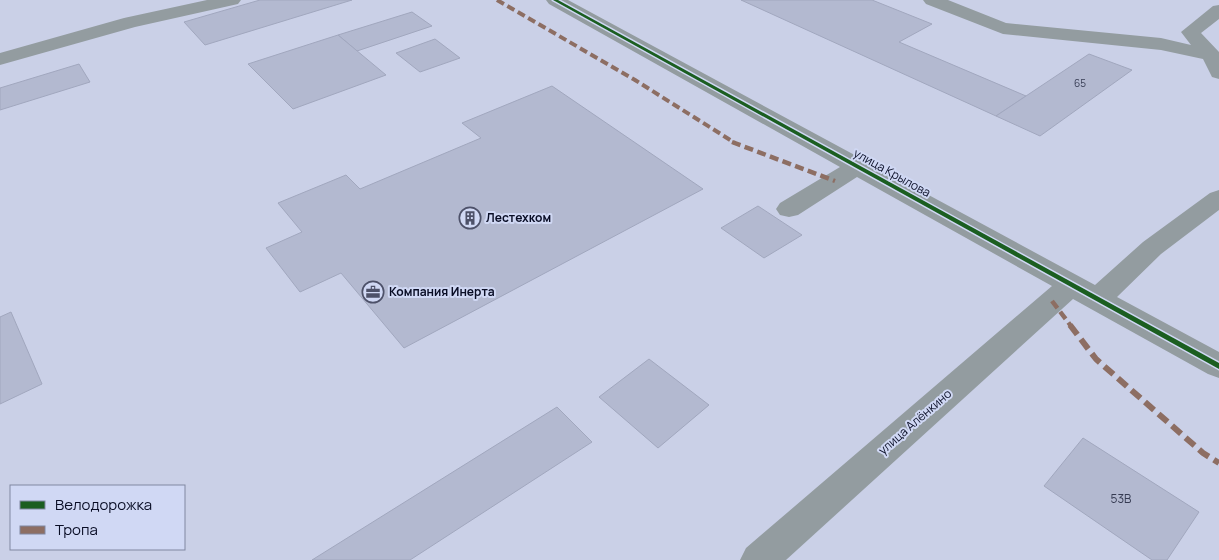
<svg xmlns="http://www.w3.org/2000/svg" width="1219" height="560" font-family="Manrope,sans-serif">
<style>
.building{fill:#b3b9d0;stroke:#a1a7be}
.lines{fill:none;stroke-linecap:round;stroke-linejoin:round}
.minor{fill:#939ca0;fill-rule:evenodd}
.quiet-far2{stroke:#8d6e63;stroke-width:4;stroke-dasharray:8 4;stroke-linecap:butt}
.quiet-far1{stroke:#8d6e63;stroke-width:4.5;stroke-dasharray:9 4.5;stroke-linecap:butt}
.quiet{stroke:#8d6e63;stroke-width:6;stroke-dasharray:12 6;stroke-linecap:butt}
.cycleway-casing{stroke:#d0d8f4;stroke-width:3}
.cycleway{fill:#1b5e20;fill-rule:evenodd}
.labels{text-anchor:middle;stroke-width:4;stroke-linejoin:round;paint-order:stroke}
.number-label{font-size:10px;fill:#363b52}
.street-label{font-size:12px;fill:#090d25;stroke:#d0d8f4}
.poi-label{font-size:12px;font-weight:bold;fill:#090d25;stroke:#d0d8f4;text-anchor:start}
.near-number-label{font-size:12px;fill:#363b52}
</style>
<rect width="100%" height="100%" fill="#cad0e7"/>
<g class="building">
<path d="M 260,0 L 352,0 L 205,45 L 184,22 Z"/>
<path d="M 741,0 L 872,0 L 932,24 L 899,42 L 1026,96 L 996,116 Z"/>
<path d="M 412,12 L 432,26 L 357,51 L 338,35 Z"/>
<path d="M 338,35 L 386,75 L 293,109 L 248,64 Z"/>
<path d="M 435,39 L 460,58 L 420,72 L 396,53 Z"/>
<path d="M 1089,54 L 1132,70 L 1040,136 L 996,116 Z"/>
<path d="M 79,64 L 90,82 L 0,110 L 0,88 Z"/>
<path d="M 552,86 L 703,189 L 404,348 L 341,273 L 300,292 L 266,248 L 302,232 L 278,203 L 346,175 L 360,189 L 481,138 L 462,123 Z"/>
<path d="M 758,206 L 802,235 L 764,258 L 721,228 Z"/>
<path d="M 11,312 L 42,384 L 0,404 L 0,317 Z"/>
<path d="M 649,359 L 709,405 L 658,448 L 599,397 Z"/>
<path d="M 557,407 L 592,442 L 410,560 L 312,560 Z"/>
<path d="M 1083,438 L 1199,512 L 1167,560 L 1152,560 L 1044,486 Z"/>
</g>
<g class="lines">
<g class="minor">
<path d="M 207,0 L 241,0 L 238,4 L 135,27 L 0,65 L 0,53 L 124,18 Z"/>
<path d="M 546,0 L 568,0 L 1095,285 L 1143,242 L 1210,193 L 1219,190 L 1219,210 L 1161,254 L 1117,297 L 1219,352 L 1219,378 L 1208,374 L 1073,299 L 786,560 L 740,560 L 746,548 L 1052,286 L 857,177 L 798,215 L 789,217 L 780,215 L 776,209 L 780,203 L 840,167 L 549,4 Z"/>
<path d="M 923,0 L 948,0 L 1006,23 L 1161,38 L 1191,45 L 1181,32 L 1213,6 L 1219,5 L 1219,19 L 1201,33 L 1219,52 L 1219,79 L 1212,77 L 1203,59 L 1161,50 L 1003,34 L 926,4 Z"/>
</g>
<path class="quiet-far2" d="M 497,0 L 635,80 L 735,143"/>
<g class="quiet-far1">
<path d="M 732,142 L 835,181"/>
<path d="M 1052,301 L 1071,326"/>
</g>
<path class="quiet" d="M 1070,325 L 1096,359 L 1203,453 L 1219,463"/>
<g class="cycleway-casing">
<path id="cycleway" d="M 553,0 L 558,0 L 1219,363 L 1219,369 Z"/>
</g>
<use href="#cycleway" class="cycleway"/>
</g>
<defs>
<g id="building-ring" transform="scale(1.125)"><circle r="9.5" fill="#d0d8f4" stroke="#4d5169" stroke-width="1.5"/><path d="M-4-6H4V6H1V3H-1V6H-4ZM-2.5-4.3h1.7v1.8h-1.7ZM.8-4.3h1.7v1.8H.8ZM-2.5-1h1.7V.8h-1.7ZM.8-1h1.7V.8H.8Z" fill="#4d5169"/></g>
<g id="office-ring" transform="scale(1.125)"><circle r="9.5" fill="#d0d8f4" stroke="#4d5169" stroke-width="1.5"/><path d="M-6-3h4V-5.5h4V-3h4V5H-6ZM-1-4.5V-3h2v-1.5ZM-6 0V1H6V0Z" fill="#4d5169"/></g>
</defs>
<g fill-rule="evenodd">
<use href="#building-ring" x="470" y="218"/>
<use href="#office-ring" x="373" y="292"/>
</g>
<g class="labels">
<g class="number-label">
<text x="1080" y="87">65</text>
</g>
<g class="street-label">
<text transform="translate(892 173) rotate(29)" y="4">улица Крылова</text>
<text transform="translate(915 422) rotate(-41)" y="4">улица Алёнкино</text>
</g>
<g class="poi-label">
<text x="486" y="222">Лестехком</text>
<text x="389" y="296">Компания Инерта</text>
</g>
<g class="near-number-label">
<text x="1121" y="503">53В</text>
</g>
</g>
<rect x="10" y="485" width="175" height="65" fill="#d0d8f4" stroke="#8087a1"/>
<rect x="20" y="501" width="25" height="8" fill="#1b5e20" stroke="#8087a1"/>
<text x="55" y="510" font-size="15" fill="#090d25">Велодорожка</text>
<rect x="20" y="526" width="25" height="8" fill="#8d6e63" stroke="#8087a1"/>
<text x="55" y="535" font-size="15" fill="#090d25">Тропа</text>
</svg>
